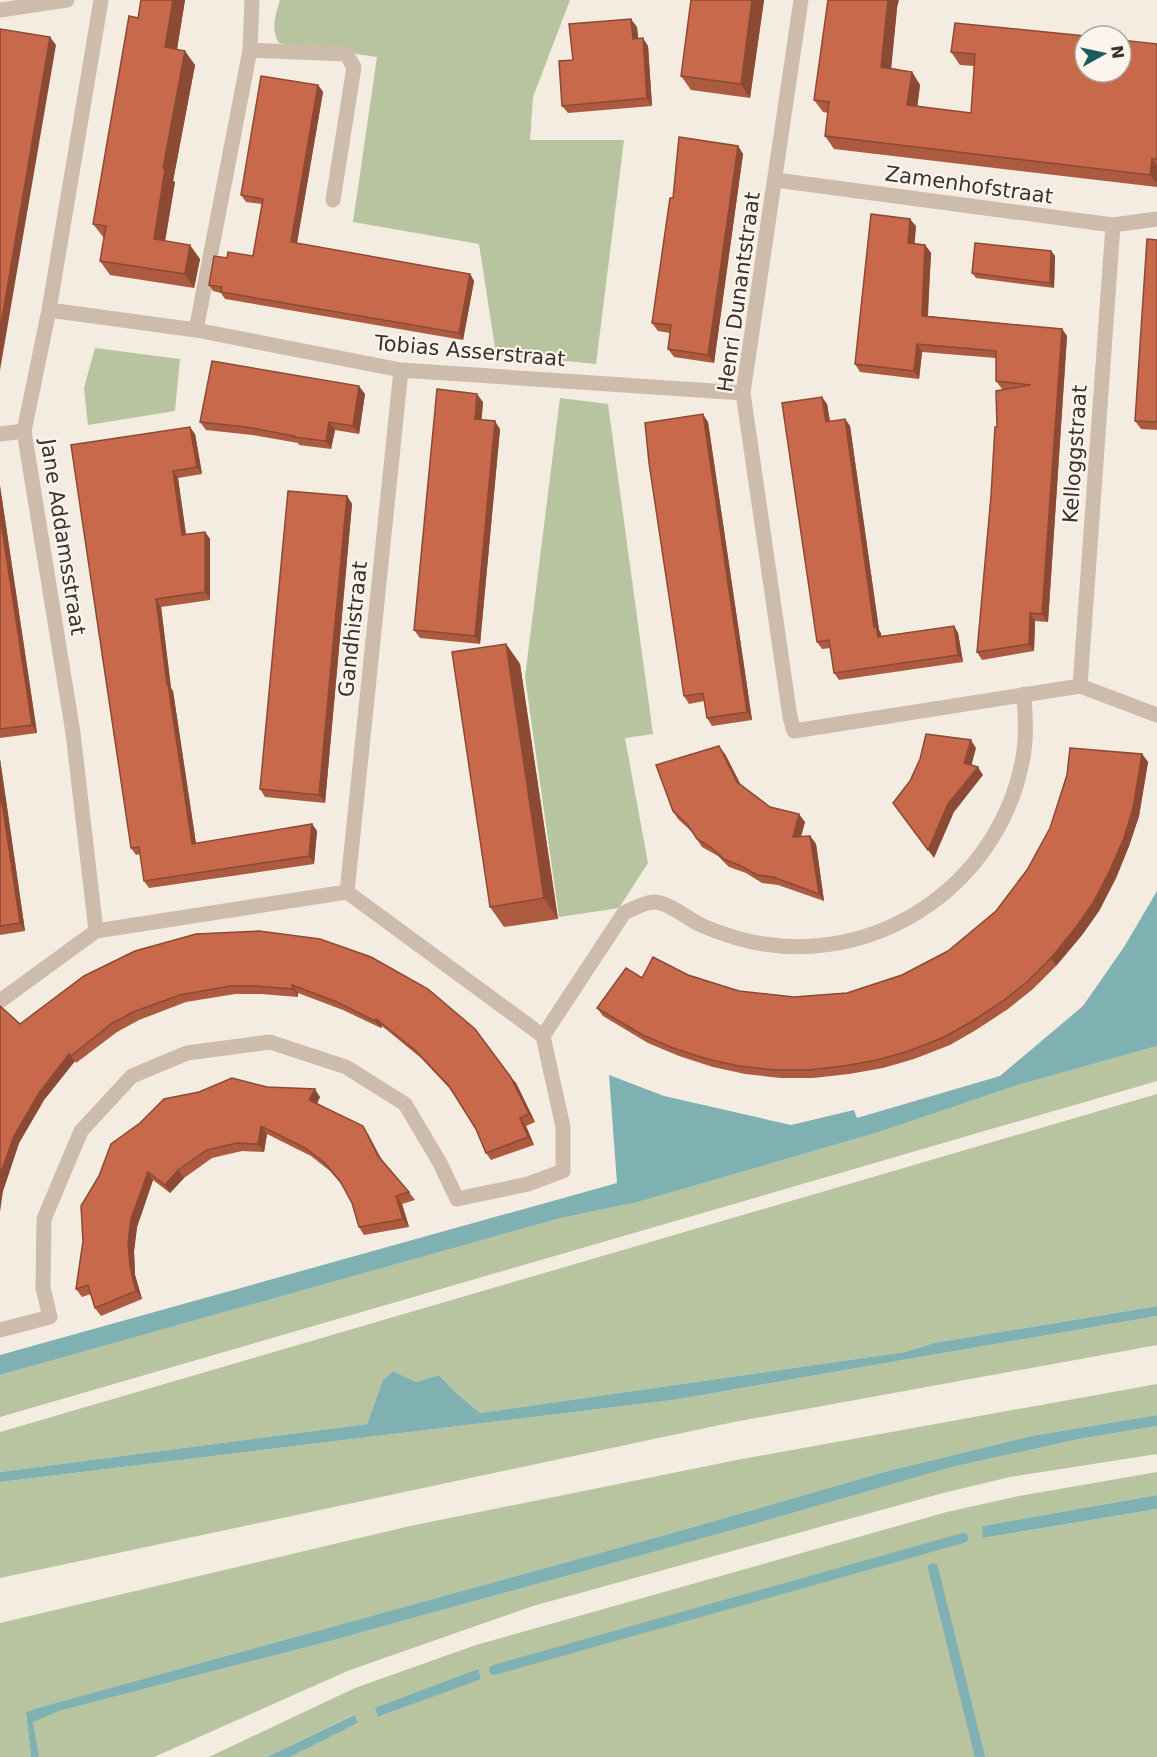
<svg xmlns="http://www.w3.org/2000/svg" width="1157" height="1757" font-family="'DejaVu Sans',sans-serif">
<rect width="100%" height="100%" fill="#f4ebe1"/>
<path fill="#b8c4a0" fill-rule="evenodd" d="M280 0H570L533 97 530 140H624L596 364 496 354 479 244 353 222 377 57 279 43C270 29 276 14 280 0Z
M95 348 180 359 175 411 88 425 84 388Z
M560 398 608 404 653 734 625 738 648 863 619 908 559 917 525 677Z
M1157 1046V1081L0 1417V1375L561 1218 638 1202 879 1132 1018 1085Z
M1157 1094V1306L934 1343 905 1352 480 1413 455 1392 439 1375 416 1382 393 1371 383 1380 367 1424 0 1472V1432Z
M1157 1316V1345L734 1422 0 1578V1482L673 1400Z
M1157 1384V1415L1031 1436 884 1472 683 1530 37 1708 26 1712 31 1757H0V1623L410 1526 742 1459Z
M1157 1426V1454L1010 1477 943 1493 533 1606 350 1670 154 1757H39L37 1752 33 1721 59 1711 330 1641 758 1523 952 1467 1079 1439Z
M1157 1472V1495L982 1526 984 1538 1157 1509V1757H290L358 1723 353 1715 267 1757H209L355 1688 476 1645 947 1512 1019 1496ZM477 1669 481 1678 379 1717Z"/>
<path fill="#7fb0b2" d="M1157 891V1046L1018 1085 879 1132 638 1202 561 1218 0 1375V1355L617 1183 609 1075 664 1096 791 1125 854 1110 857 1118 1000 1076 1083 1006 1124 947Z
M1157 1306V1316L673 1400 0 1482V1472L367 1424 383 1380 393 1371 416 1382 439 1375 455 1392 480 1413 905 1352 934 1343Z
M1157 1415V1426L1079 1439 952 1467 758 1523 330 1641 59 1711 33 1722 39 1757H31L26 1712 37 1708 683 1530 884 1472 1031 1436Z
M1157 1495V1509L983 1538 982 1526Z
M478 1669 481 1679 378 1717 375 1708Z
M354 1715 358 1723 290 1757H267Z"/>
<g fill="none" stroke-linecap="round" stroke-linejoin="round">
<path stroke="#7fb0b2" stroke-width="10" d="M933 1568 980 1757
M494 1670 963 1538"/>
<path stroke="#cdbbac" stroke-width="15" d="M801 0 743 393 790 717 794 731 1080 686 1157 715
M0 10 67 0
M250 50 346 54 354 67 333 200
M776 180 1113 225 1157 219
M49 310 196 330 401 370 743 393
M196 330 250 50 252 0
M0 434 24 431
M1080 686 1113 225
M347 892 401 370
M96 931 347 892 543 1036
M0 1001 96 931 73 733 24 431 49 310 101 0
M543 1036 624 913C633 909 644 902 654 902 671 903 687 919 703 926 722 934 743 941 764 944 886 963 1002 878 1023 757 1027 736 1025 715 1024 694
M0 1330 50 1317 43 1288 44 1219 81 1131 132 1076 187 1053 270 1042 346 1067 405 1104 440 1163 457 1199 528 1184 563 1171V1127L543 1036"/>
</g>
<path fill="#ac5a40" d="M141 0H185L177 49 195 65 173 181 175 182 165 241 200 259 194 288 110 275 100 261 104 238 93 224 138 18Z
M691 0H764L750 98 691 90 681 76Z
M897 8 891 68 912 72 920 85 917 107 971 113 974 66 960 65 951 52 1157 44V187L834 149 825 136 828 113 823 112 814 100Z
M637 27 638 39 648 46 652 106 568 113 562 106 573 60Z
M318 85 323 92 297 243 470 274 474 281 463 340 225 299 221 293 213 291 209 285 227 258 253 256 262 204 246 202 241 195Z
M738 146 743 154 714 363 674 357 668 349 670 333 658 331 652 323 673 198Z
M916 226 914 244 925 245 931 253 928 316 1062 329 1067 336 1048 622 1035 621 1034 651 982 660 977 652 997 427 1007 389H1002L996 381V358L922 352 919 379 860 372 855 364Z
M1157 240V430L1141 429 1135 421Z
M1051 251 1055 256 1054 288 976 278 972 273Z
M365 394 359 434 335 430 331 449 299 445 298 443 252 435 206 430 200 422Z
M483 402 481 419 500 429 480 644 420 638 414 630Z
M827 404 830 421 845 419 850 426 879 630 881 636 954 626 958 633 963 662 839 680 834 673 830 648 822 649 817 642Z
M708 422 752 720 712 726 707 718 704 701 689 704 684 696Z
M195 434 202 474 178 478 186 534 205 532 210 539V600L161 607 171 688 173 691 196 843 312 824 317 831 314 864 149 888 144 881 140 854 136 855 131 848 71 445Z
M0 486 37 733 0 738Z
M347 496 352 504 325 803 265 797 260 789Z
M506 644 520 664 558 919 504 927 490 907Z
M725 754 740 784 770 807 805 822 801 837 810 836 816 844 824 901 778 885 762 883 746 873 729 867 718 856 702 847 692 832 678 819 673 811Z
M1142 754 1148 762 1139 816 1129 846 1116 878 1099 911 1082 935 1056 966 1033 989 1008 1009 976 1030 950 1045 914 1059 883 1068 849 1074 813 1078H781L745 1074 713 1067 679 1056 648 1043 603 1016 597 1008 642 978 688 975 739 991 794 997 847 993 902 975 948 951 996 911Z
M0 759 25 931 0 935Z
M196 934 516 1083 535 1122 526 1126 534 1145 491 1160 486 1153 476 1129 453 1092 421 1058 382 1026 381 1028 343 1010 298 993V997L261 994H235L186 1002 139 1020 117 1032 76 1063 75 1061 44 1100 19 1143 3 1191 20 1024Z
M267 1087 320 1097 317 1103 368 1134 382 1160 409 1192 415 1200 402 1204 409 1227 364 1235 359 1227 352 1203 342 1185 330 1171 311 1156 267 1134 264 1152 242 1151 212 1158 184 1178 170 1193 153 1180 137 1227 134 1251 135 1275 142 1299 101 1316 95 1308 91 1294 82 1297 76 1289 83 1241 81 1206Z"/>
<path fill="#8c4a34" d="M173 0H185L175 61 165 47Z
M752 0H764L750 98 741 84Z
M888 0H899L897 8 890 80 881 67Z
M631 19 637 27 639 47 633 39Z
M50 37 56 45 0 370V330Z
M643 38 648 46 652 106 647 98Z
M185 51 195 65 173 181 175 182 163 253 154 239 163 168Z
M912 72 920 85 916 118 907 105Z
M318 85 323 92 296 248 291 242Z
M738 146 743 154 714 363 708 355Z
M1152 159 1157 165V184L1150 175Z
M910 219 916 226 914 251 908 243Z
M190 245 200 259 194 288 185 274Z
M925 245 931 253 927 324 922 316Z
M1051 251 1055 256 1054 288 1050 283Z
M470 274 474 281 463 340 459 333Z
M1062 329 1067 336 1048 622 1042 614Z
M917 344 922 352 919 379 914 371Z
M359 386 365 394 359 434 353 426Z
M477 394 483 402 481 427 475 419Z
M822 397 827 404 831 429 826 422Z
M703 414 708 422 752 720 747 712Z
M845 419 850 426 879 630 881 633 882 644 878 637 874 627Z
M495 421 500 429 480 644 475 636Z
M329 422 335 430 331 449 326 441Z
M190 427 195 434 202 474 197 467Z
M173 471 178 478 187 542 182 535Z
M0 486 37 733 32 725 0 515Z
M347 496 352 504 325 803 319 795Z
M205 532 210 539V600L205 592Z
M156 599 161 607 171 688 173 691 197 851 192 844 167 684Z
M1030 613 1035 621 1034 651 1029 644Z
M954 626 958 633 963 662 958 655Z
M506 644 520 664 558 919 544 898Z
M971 740 976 748 970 771 964 763Z
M719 746 725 754 743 789 737 782Z
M1142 754 1148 762 1139 816 1129 846 1116 878 1099 911 1082 935 1056 966 1051 958Z
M0 759 25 931 20 923 0 789Z
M978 767 983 775 954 812 934 858 928 850 948 804Z
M799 814 805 822 798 845 793 837Z
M312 824 317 831 314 864 309 856Z
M810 836 816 844 824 901 819 894Z
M292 985 298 993V997L293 989Z
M376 1019 382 1026 381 1028 375 1021Z
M69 1054 75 1061 44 1100 19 1143 3 1191 0 1212V1175L14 1136 39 1093Z
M510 1076 516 1083 535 1122 529 1114Z
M315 1089 320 1097 315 1108 309 1100Z
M520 1118 526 1126 534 1145 528 1137Z
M261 1126 267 1134 264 1152 258 1144Z
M363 1126 368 1134 383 1164 378 1156Z
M178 1170 184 1178 170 1193 165 1185Z
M148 1172 153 1180 137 1227 134 1251 135 1275 142 1299 136 1291 130 1267 128 1243 131 1219Z
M396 1196 402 1204 409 1227 403 1219Z"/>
<path fill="#c8694b" stroke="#8c4a34" stroke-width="1.5" d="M141 0H173L165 47 185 51 163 168 165 169 154 239 190 245 185 274 100 261 106 226 93 224 129 16 138 18Z
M691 0H752L741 84 681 76Z
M828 0H888L881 67 912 72 907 105 971 113 975 54 951 52 955 23 1085 36V72H1121V40L1157 44V159H1152L1150 175 825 136 829 102 814 100Z
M631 19 633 39 643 38 647 98 562 106 559 61 573 60 569 24Z
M0 29 50 37 0 330Z
M261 76 318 85 291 242 470 274 459 333 221 292 222 287 209 285 214 256 227 258 228 252 253 256 263 199 241 195Z
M679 137 738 146 708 355 668 349 671 325 652 323 670 198H673Z
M871 214 910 219 908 243 925 245 922 316 1062 329 1042 614 1030 613 1029 644 977 652 991 496 995 427H997L996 391 1031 385 996 381V351L917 344 914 371 855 364Z
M1147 239 1157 240V422L1135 421Z
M975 243 1051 251 1050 283 972 273Z
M212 361 359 386 353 426 329 422 326 441 293 437 294 436 246 427 200 422Z
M437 389 477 394 475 419 495 421 475 636 414 630Z
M822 397 826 422 845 419 874 627 876 626 878 637 954 626 958 655 834 673 829 640 817 642 782 403Z
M703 414 747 712 707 718 703 693 684 696 649 463 645 423Z
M190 427 197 467 173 471 182 535 205 532V592L156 599 167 684H168L192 844 312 824 309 856 144 881 139 847 131 848 71 445Z
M288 491 347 496 319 795 260 789Z
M0 515 32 725 0 729Z
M506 644 544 898 490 907 452 652Z
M926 734 971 740 964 763 978 767 948 804 928 850 893 803 910 781 920 759Z
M719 746 737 782 770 807 799 814 793 837 810 836 819 894 773 877 757 875 741 866 724 859 712 848 697 839 688 825 673 811 656 765Z
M1070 748 1142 754 1133 808 1124 838 1110 870 1093 903 1076 927 1051 958 1028 981 1003 1001 971 1022 944 1037 909 1051 877 1060 844 1066 808 1070H775L739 1066 707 1059 673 1048 643 1035 597 1008 626 968 642 978 653 957 688 975 739 991 794 997 847 993 902 975 948 951 996 911 1027 870 1050 828 1067 775Z
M0 789 20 923 0 926Z
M259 931 320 939 371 957 428 989 475 1029 510 1076 529 1114 520 1118 528 1137 486 1153 476 1129 449 1086 415 1050 376 1019 375 1021 337 1002 292 985 293 989 255 986H230L180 995 133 1012 111 1024 71 1056 69 1054 39 1093 14 1136 0 1175V1006L20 1024 84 976 135 951 196 934Z
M232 1078 267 1087 315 1089 309 1100 363 1126 378 1156 409 1192 396 1196 403 1219 359 1227 352 1203 340 1181 325 1163 305 1148 261 1126 258 1144 237 1143 207 1150 178 1170 165 1185 148 1172 131 1219 128 1243 130 1267 136 1291 95 1308 88 1285 76 1289 83 1241 81 1206 99 1176 111 1144 140 1123 164 1099 199 1092Z"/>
<g text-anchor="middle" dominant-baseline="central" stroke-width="4.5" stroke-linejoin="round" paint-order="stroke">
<g font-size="21" fill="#3b302b" stroke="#fbf5ee">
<text transform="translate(969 185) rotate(8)">Zamenhofstraat</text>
<text transform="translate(739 292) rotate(-82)">Henri Dunantstraat</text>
<text transform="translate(470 351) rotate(5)">Tobias Asserstraat</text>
<text transform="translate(1075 454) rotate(-86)">Kelloggstraat</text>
<text transform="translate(63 537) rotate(81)">Jane Addamsstraat</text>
<text transform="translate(353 629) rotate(-84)">Gandhistraat</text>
</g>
</g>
<g transform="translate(1103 54) rotate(82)"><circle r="28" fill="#fbf5ee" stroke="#aea6a0" stroke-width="1.5"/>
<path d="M0-4.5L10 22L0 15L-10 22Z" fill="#1f5a5e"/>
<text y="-9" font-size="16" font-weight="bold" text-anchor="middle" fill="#3b302b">N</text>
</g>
</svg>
